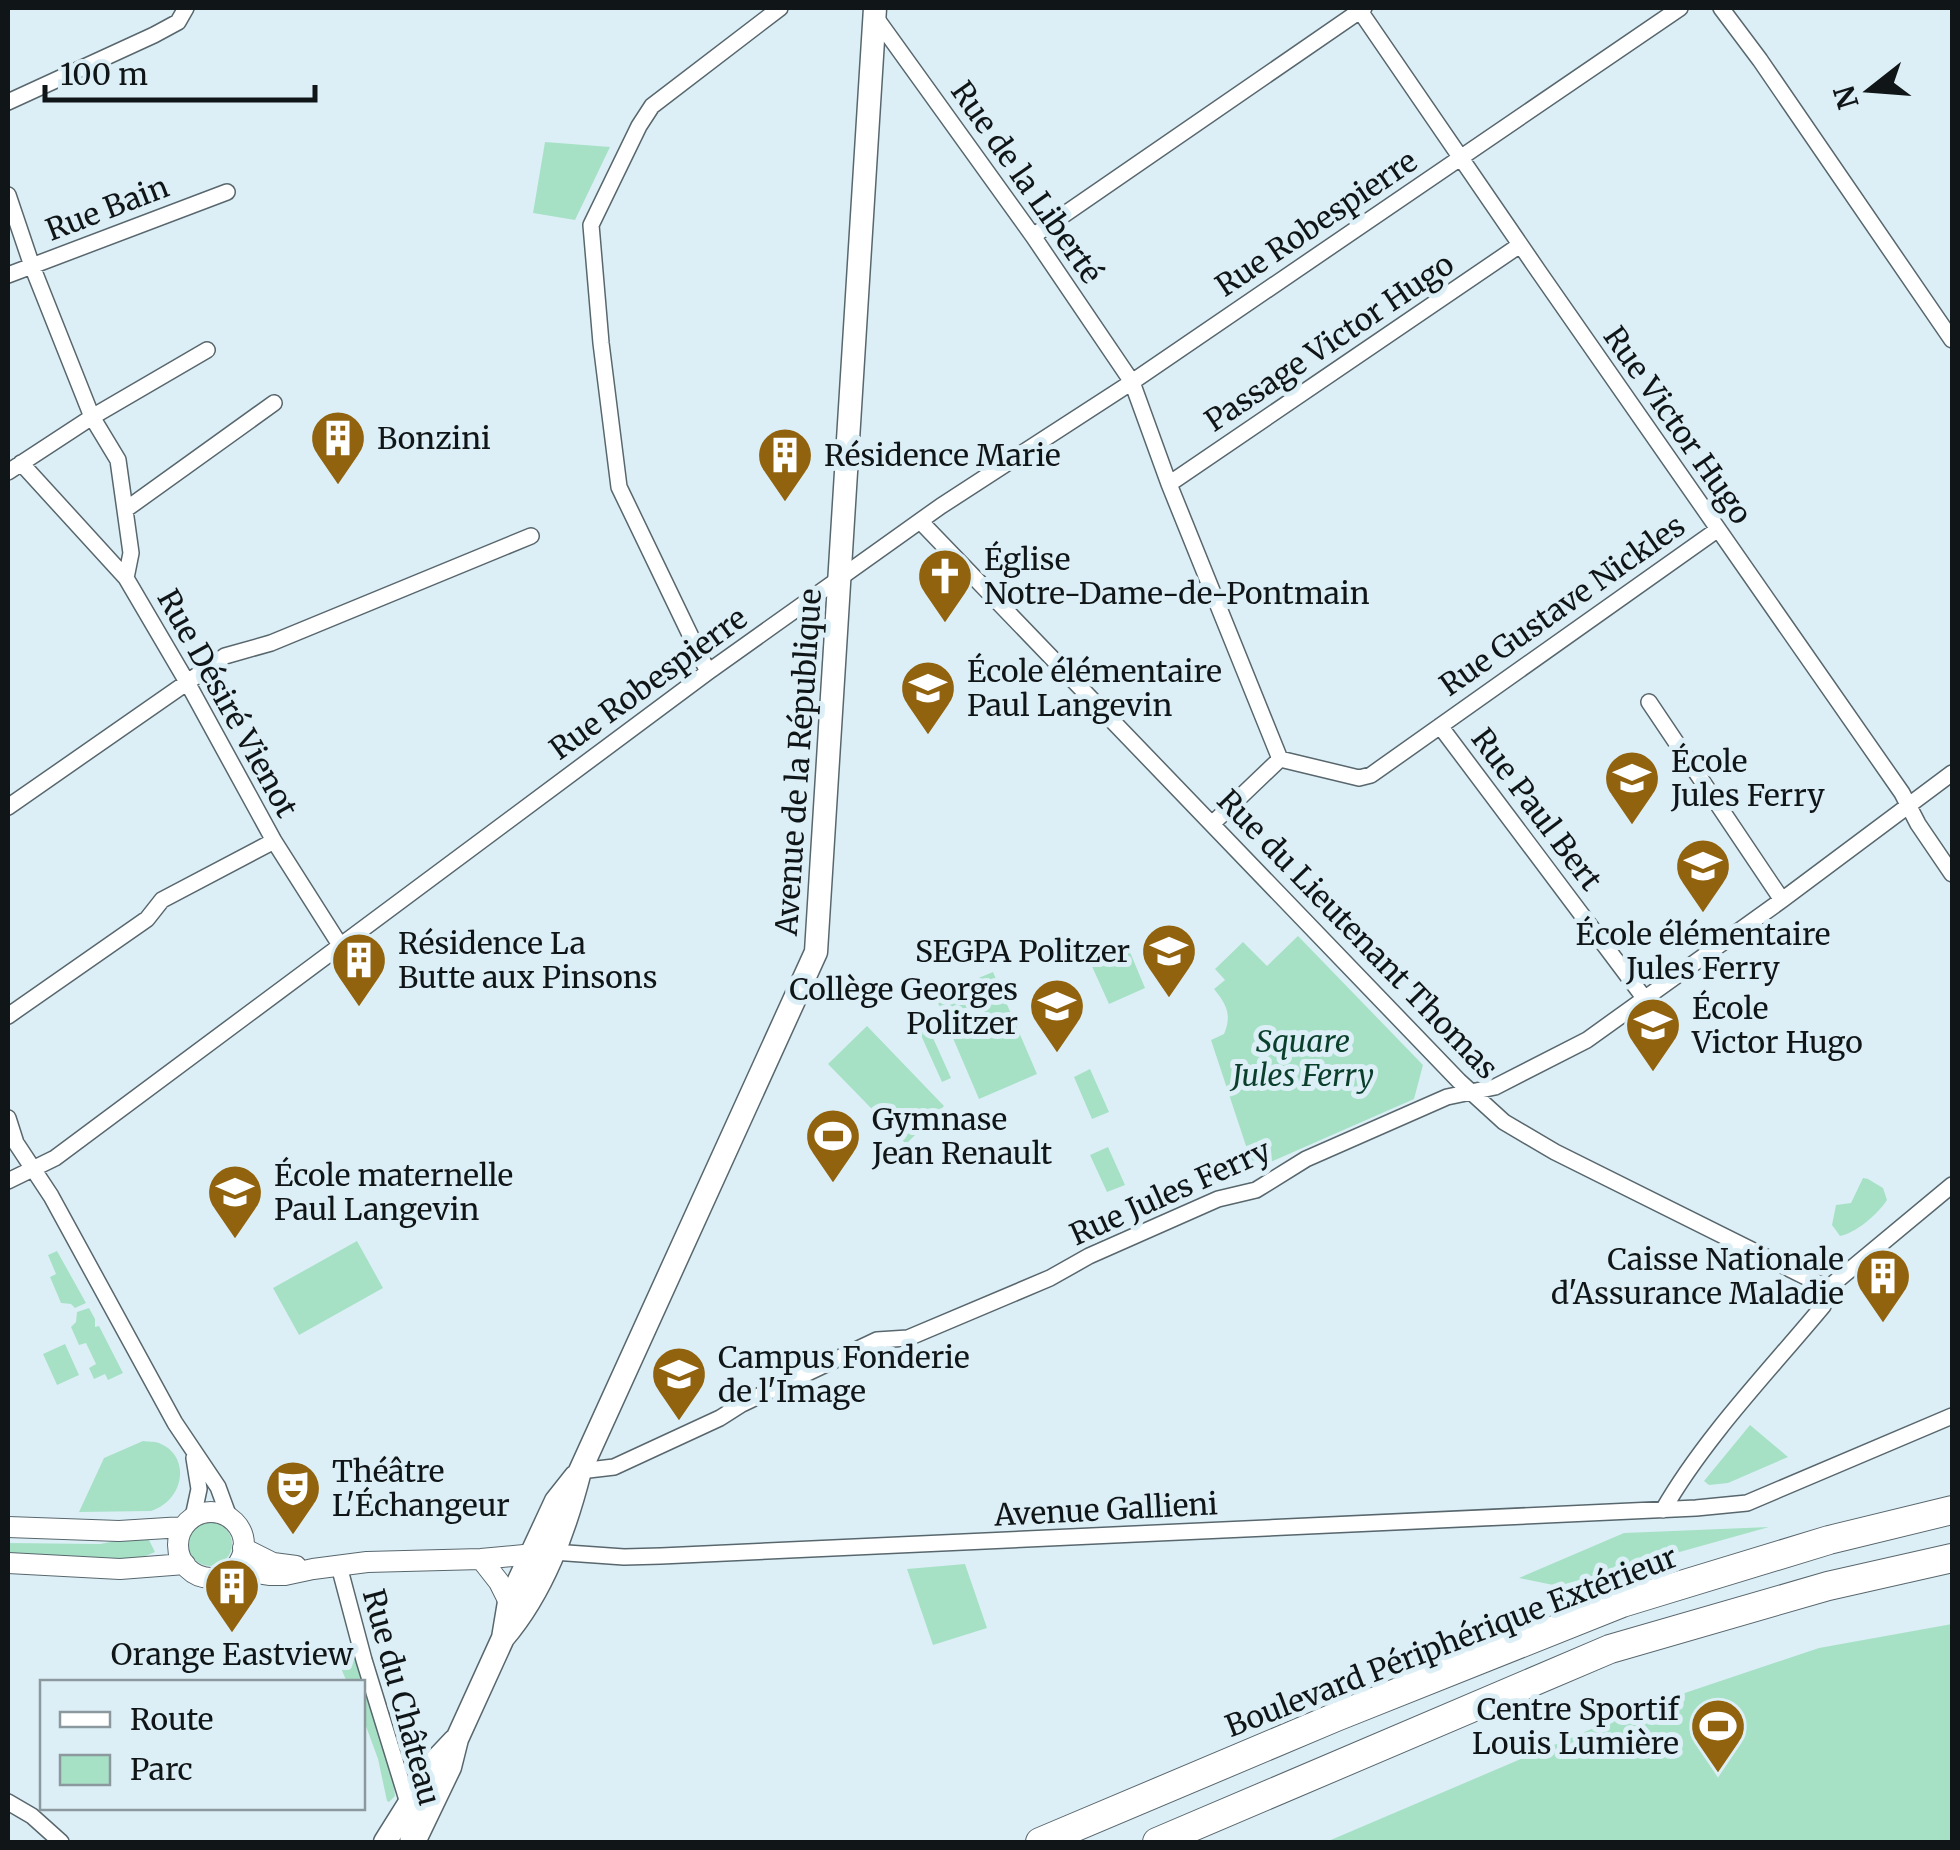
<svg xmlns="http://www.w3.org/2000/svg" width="1960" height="1850" font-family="Merriweather,serif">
<rect width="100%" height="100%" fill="#ddeff6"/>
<path fill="#a6e1c6" d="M545 142 610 147 575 220 533 213Z
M1298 936 1423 1065 1414 1099 1239 1176 1247 1167 1249 1155 1211 1040 1224 1034C1232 1015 1227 1005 1214 989L1225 980 1215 969 1243 942 1267 966Z
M1127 945 1145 988 1109 1004 1090 962Z
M993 972 1037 1074 979 1099 935 996Z
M867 1026 944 1106 906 1144 828 1064Z
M929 1029 951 1078 942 1082 920 1033Z
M1090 1069 1109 1112 1092 1119 1074 1077Z
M1108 1147 1125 1185 1107 1192 1090 1155Z
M1863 1178 1868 1179 1883 1188 1887 1200C1878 1214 1856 1233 1840 1236L1832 1225 1836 1205 1851 1203Z
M357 1241 383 1288 299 1335 273 1288Z
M57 1251 86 1303 75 1308 71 1304 61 1303 50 1277 56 1274 48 1255Z
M89 1308 95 1319V1327L99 1326 123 1373 108 1380 105 1374 94 1379 89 1368 96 1364 86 1343 79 1345 71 1327 76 1322 77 1312Z
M65 1344 79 1375 57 1385 43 1354Z
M1750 1425 1788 1457 1728 1483 1709 1485 1704 1481Z
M143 1441C148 1442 154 1441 159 1443 192 1456 184 1501 151 1511L79 1512 104 1458Z
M188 1544a22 22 0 1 1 44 0a22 22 0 1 1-44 0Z
M1769 1527 1558 1586 1519 1578 1624 1533Z
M131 1538H148L155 1552 138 1559 8 1553V1543L100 1544Z
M965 1564 987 1628 933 1645 907 1569Z
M1952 1624V1842H1326L1643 1707 1819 1648Z
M345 1652 355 1654 393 1778 395 1796 389 1802 387 1801 378 1759 363 1718 362 1682H347C343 1672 336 1662 345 1652Z"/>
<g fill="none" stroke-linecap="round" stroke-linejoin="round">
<g stroke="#58676d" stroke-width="18">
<path id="minor" d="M1358 8 1539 272 1902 793 1918 824 1952 874
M1721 8 1760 60 1952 340
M874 15 1033 236 1132 382 1169 484 1280 759
M8 102 154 35 178 22 186 8
M8 195 32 266 92 417 118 460 131 553 126 578
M1033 236 1364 8
M8 275 227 192
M21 463 126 578 187 682 274 841 340 945
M8 472 92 417 207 350
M1169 484 1520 245
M125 510 274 403
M920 521 1459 1081 1504 1122 1555 1152 1828 1288
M708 672 619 487 601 343 591 225 639 126 652 106 780 8
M1649 702 1782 900
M1440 726 1645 999
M8 807 225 656 271 643 531 536
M1212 824 1280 759 1359 778 1371 775 1717 530
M8 1016 147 919 162 900 274 841
M8 1118 16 1143 51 1196 175 1423 218 1487 229 1517
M8 1181 55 1158 708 672 840 578 941 506 1132 382 1680 8
M580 1471 614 1467 720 1418 742 1404 877 1340 908 1338 1050 1278 1089 1256 1218 1199 1256 1190 1306 1159 1447 1097 1495 1087 1587 1040 1782 900 1952 773
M1663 1510C1705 1437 1769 1371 1823 1306L1828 1288 1952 1185
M193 1517 199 1489 194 1458
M553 1552 624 1557 661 1556 1696 1508 1747 1503 1952 1416
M339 1566 364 1660 408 1803V1842
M8 1802 32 1816 61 1842"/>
</g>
<g stroke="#58676d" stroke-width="22">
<path id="tertiary" d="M178 1545a33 33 0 1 1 66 0a33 33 0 1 1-66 0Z
M8 1527 119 1531 183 1527
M243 1548 273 1563 296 1566
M481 1559 499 1582 509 1602
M8 1563 120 1569 185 1564
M233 1569 269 1575H285L313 1569 367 1562 481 1559 544 1553"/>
</g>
<g stroke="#58676d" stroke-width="25">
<path id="secondary" d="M503 1638C543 1591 565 1530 580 1471L816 952 875 8
M385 1842 437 1759 454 1741
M414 1842 450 1767 457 1739 503 1638 509 1602 556 1501 575 1477"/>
</g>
<g stroke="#58676d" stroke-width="30">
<path id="trunk" d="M1040 1842 1336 1717 1622 1603 1829 1540 1952 1510
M1157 1842 1610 1649 1828 1586 1952 1558"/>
</g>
<use href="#minor" stroke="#fff" stroke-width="15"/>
<use href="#tertiary" stroke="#fff" stroke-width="20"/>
<use href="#secondary" stroke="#fff" stroke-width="22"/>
<use href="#trunk" stroke="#fff" stroke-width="28"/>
</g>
<defs>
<g id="building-pin" transform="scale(2.875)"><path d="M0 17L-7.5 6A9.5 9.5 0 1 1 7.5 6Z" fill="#91630e" stroke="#ddeff6"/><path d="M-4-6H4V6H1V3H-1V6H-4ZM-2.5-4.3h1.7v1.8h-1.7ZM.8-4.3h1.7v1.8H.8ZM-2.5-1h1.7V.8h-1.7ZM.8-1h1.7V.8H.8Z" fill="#fff"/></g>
<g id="church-pin" transform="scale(2.875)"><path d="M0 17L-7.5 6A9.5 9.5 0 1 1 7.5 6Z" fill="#91630e" stroke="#ddeff6"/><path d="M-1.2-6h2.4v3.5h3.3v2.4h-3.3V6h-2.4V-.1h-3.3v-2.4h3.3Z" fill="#fff"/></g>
<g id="school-pin" transform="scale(2.875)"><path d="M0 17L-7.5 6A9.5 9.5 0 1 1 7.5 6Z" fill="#91630e" stroke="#ddeff6"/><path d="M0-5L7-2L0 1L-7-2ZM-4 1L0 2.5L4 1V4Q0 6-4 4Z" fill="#fff"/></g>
<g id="stadium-pin" transform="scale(2.875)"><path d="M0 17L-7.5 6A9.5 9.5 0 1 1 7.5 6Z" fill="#91630e" stroke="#ddeff6"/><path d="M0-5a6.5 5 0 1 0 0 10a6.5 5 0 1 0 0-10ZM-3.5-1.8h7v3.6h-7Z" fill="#fff"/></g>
<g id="university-pin" transform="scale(2.875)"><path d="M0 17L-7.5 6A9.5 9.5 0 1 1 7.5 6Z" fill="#91630e" stroke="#ddeff6"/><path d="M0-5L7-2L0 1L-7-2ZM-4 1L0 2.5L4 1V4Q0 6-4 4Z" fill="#fff"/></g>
<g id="theatre-pin" transform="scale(2.875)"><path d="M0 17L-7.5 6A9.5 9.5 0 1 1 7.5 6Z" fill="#91630e" stroke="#ddeff6"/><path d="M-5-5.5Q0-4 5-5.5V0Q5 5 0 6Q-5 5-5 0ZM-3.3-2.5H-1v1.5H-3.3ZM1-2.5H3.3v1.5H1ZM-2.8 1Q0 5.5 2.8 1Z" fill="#fff"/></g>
</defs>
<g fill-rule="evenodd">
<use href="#building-pin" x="338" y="438"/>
<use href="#building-pin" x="785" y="455"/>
<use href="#church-pin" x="945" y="576"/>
<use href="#school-pin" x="928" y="688"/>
<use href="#school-pin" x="1632" y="778"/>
<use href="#school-pin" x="1703" y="866"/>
<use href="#school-pin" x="1169" y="951"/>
<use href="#building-pin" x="359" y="960"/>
<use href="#school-pin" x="1057" y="1006"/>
<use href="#school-pin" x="1653" y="1025"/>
<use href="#stadium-pin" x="833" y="1136"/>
<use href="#school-pin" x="235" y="1192"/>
<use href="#building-pin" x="1883" y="1276"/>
<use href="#university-pin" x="679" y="1374"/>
<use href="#theatre-pin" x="293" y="1488"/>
<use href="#building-pin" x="232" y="1586"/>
<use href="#stadium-pin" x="1718" y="1726"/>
</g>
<g text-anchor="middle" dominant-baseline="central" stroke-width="10" stroke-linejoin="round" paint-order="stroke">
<g font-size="30" fill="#101618" stroke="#ddeff6">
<text transform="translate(1027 182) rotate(55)">Rue de la Liberté</text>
<text transform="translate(107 208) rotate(-21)">Rue Bain</text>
<text transform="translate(1316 223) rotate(-34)">Rue Robespierre</text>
<text transform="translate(1329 342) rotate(-34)">Passage Victor Hugo</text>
<text transform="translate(1678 425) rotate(55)">Rue Victor Hugo</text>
<text transform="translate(1562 605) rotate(-35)">Rue Gustave Nickles</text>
<text transform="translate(648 683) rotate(-36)">Rue Robespierre</text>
<text transform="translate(228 703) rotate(61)">Rue Désiré Vienot</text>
<text transform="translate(798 762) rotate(-86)">Avenue de la République</text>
<text transform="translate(1537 809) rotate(53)">Rue Paul Bert</text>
<text transform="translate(1358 934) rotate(46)">Rue du Lieutenant Thomas</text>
<text transform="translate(1170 1192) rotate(-24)">Rue Jules Ferry</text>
<text transform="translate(1106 1509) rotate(-3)">Avenue Gallieni</text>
<text transform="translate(1451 1641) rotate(-21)">Boulevard Périphérique Extérieur</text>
<text transform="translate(402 1697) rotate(75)">Rue du Château</text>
</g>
<g font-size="30" fill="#101618" stroke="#ddeff6" text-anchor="start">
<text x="377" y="438">Bonzini</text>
<text x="824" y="455">Résidence Marie</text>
<text x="984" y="559">Église<tspan x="984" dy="34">Notre-Dame-de-Pontmain</tspan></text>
<text x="967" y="671">École élémentaire<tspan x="967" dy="34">Paul Langevin</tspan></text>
<text x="1671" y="761">École<tspan x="1671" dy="34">Jules Ferry</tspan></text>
<text x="1703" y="934" text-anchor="middle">École élémentaire<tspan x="1703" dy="34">Jules Ferry</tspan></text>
<text x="398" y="943">Résidence La<tspan x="398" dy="34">Butte aux Pinsons</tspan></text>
<text x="1130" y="951" text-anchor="end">SEGPA Politzer</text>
<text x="1018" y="989" text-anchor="end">Collège Georges<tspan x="1018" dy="34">Politzer</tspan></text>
<text x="1692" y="1008">École<tspan x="1692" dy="34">Victor Hugo</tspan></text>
<text x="872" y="1119">Gymnase<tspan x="872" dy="34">Jean Renault</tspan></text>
<text x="274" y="1175">École maternelle<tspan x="274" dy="34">Paul Langevin</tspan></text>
<text x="1844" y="1259" text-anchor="end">Caisse Nationale<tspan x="1844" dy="34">d'Assurance Maladie</tspan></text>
<text x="718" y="1357">Campus Fonderie<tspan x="718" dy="34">de l'Image</tspan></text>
<text x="332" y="1471">Théâtre<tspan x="332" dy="34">L'Échangeur</tspan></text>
<text x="232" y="1654" text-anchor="middle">Orange Eastview</text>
<text x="1679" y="1709" text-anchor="end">Centre Sportif<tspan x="1679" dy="34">Louis Lumière</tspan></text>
</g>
<g font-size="30" font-style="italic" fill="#0a3f2c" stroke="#ddeff6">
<text x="1303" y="1041">Square<tspan x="1303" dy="34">Jules Ferry</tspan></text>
</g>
</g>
<rect width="1960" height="1850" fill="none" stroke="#101618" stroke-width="20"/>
<rect x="40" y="1680" width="325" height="130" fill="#ddeff6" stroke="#8b989d" stroke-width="2.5"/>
<rect x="60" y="1712" width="50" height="15" fill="#ffffff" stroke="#8b989d" stroke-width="2.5"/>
<text x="130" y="1730" font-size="30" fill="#101618">Route</text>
<rect x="60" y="1755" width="50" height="30" fill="#a6e1c6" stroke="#8b989d" stroke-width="2.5"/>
<text x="130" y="1780" font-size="30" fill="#101618">Parc</text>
<g transform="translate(1870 90) rotate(253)" stroke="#ddeff6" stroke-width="8" paint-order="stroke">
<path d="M0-8L18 38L0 25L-18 38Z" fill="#101618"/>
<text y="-15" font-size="28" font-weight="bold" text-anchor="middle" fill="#101618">N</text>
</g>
<path d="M45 85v15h270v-15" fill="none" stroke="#101618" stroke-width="5"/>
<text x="60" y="85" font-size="30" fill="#101618" stroke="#ddeff6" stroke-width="8" paint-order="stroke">100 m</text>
</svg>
